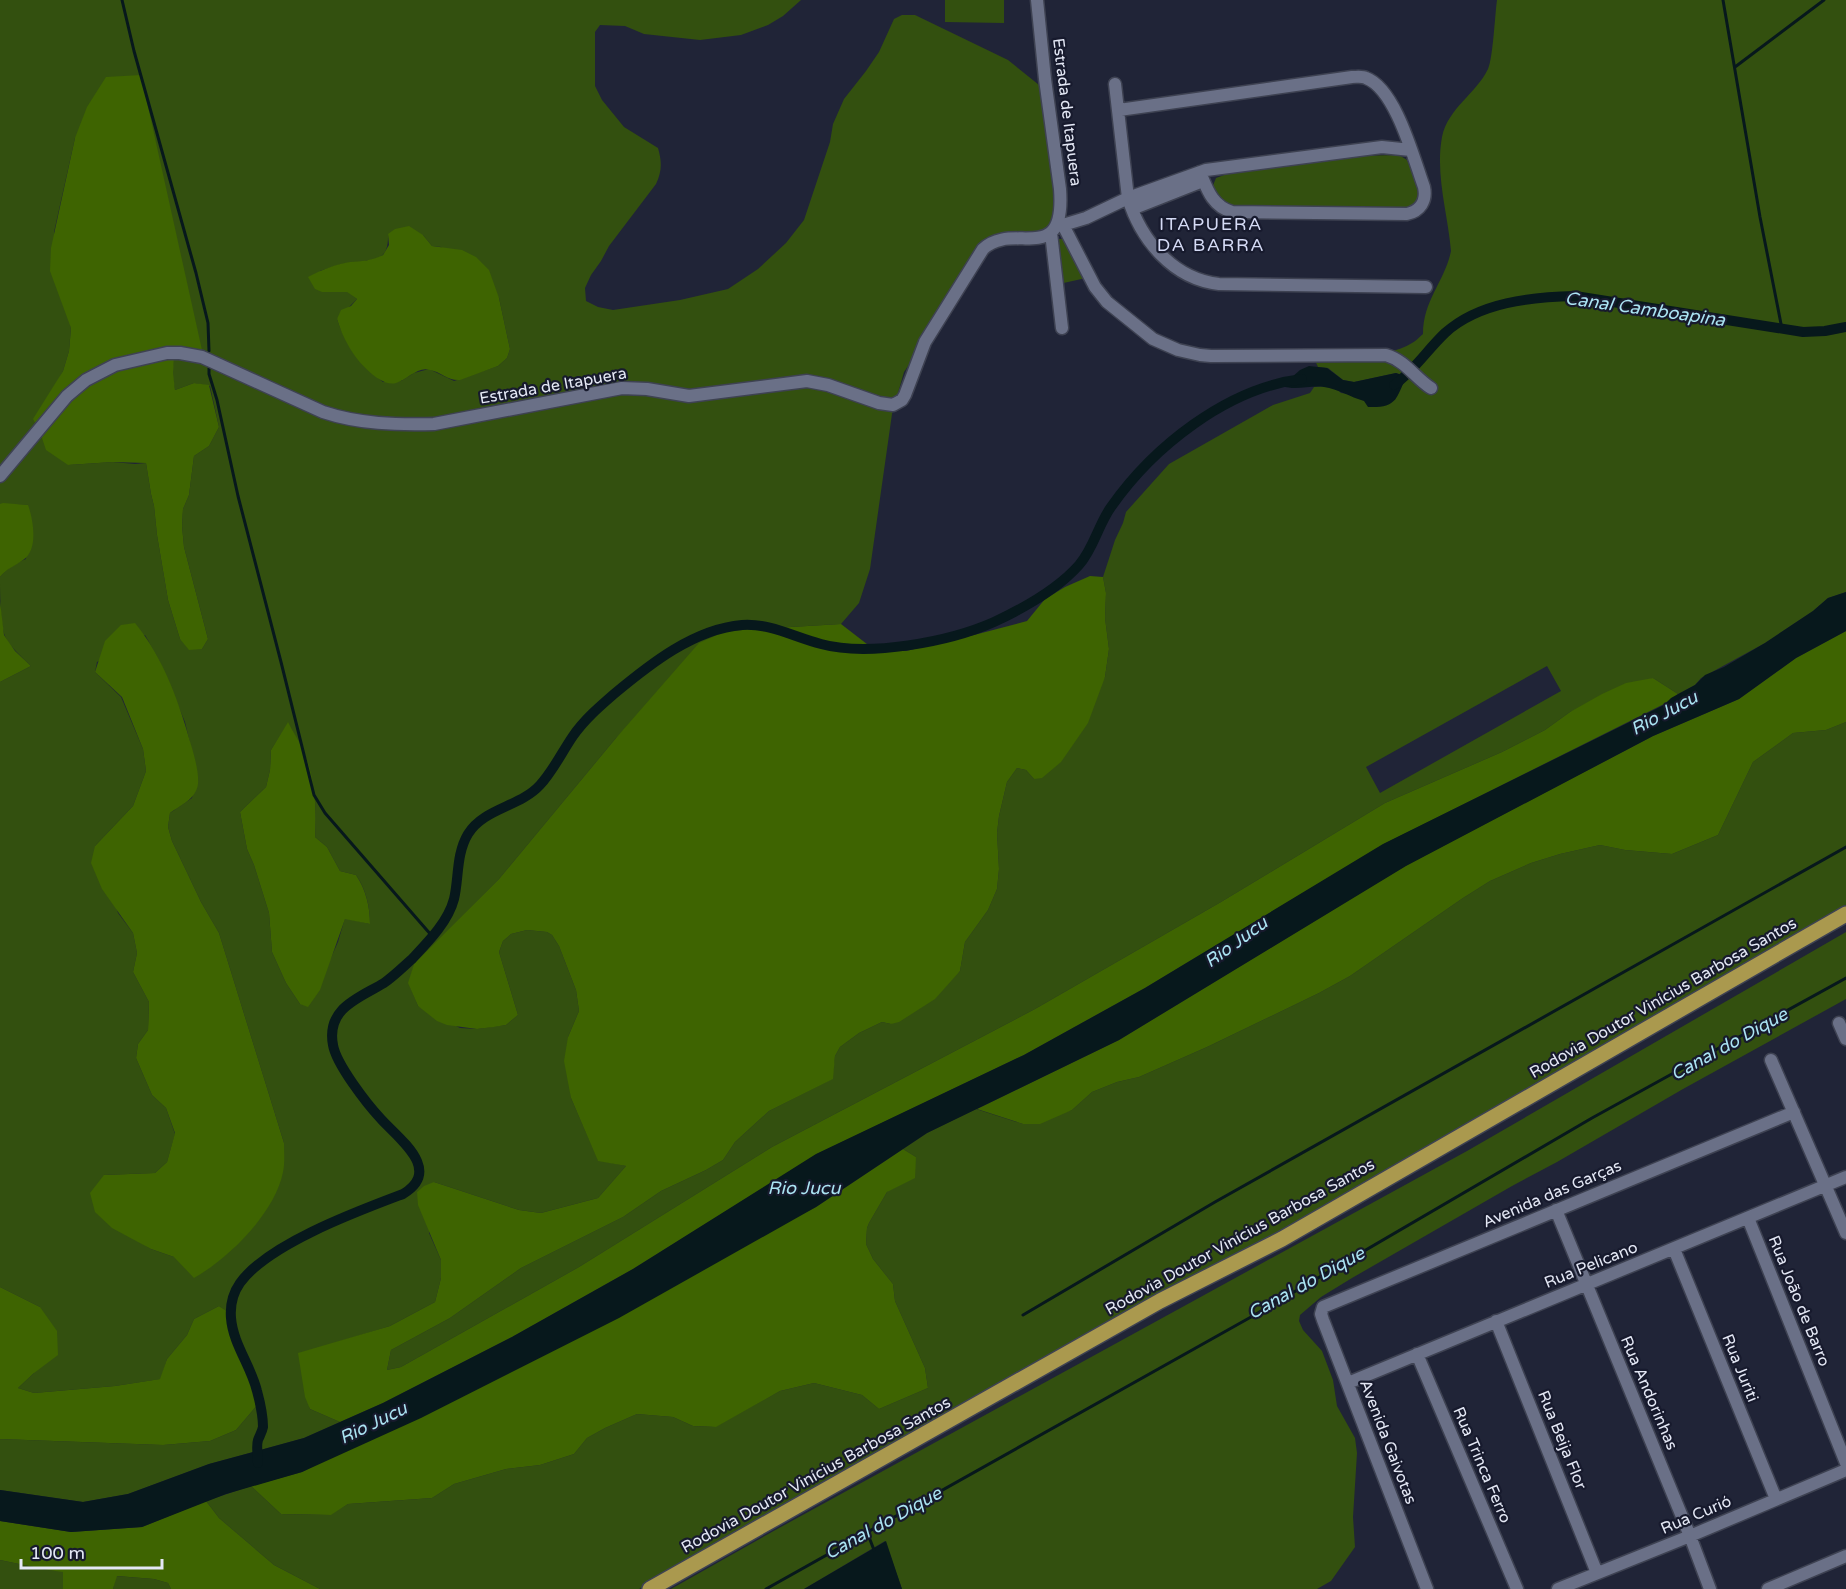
<svg xmlns="http://www.w3.org/2000/svg" width="1846" height="1589" font-family="'Varela Round',sans-serif">
<rect width="100%" height="100%" fill="#202437"/>
<path fill="#33500f" fill-rule="evenodd" d="M0 0H801L783 16 768 25 741 35 700 40 644 34 625 26 600 25 595 32V86L602 100 624 127 658 148C662 162 662 171 656 184L609 246 601 261 591 275 585 288 586 301 598 307 613 310 680 300 728 289 758 269 786 243 804 220 830 142 833 124 844 99 866 71 879 52 894 19 902 15H915L1008 60 1044 89 1056 195 1055 215 1047 230 997 238 904 372 892 414 870 569 859 603 841 624 726 631 616 738 499 879 414 965 409 984 418 1006 460 1028 477 1029 506 1025 518 1015 499 952 503 941 511 934 527 930 547 932 552 935 559 946 576 990 579 1011 568 1037 571 1098 598 1160 626 1166 598 1198 541 1213 519 1210 434 1182 429 1233 441 1260V1278L435 1302 390 1326 299 1354 310 1409 340 1422 304 1438 209 1464 128 1494 83 1502 0 1490V1439L163 1445 210 1441 236 1430 259 1403 233 1336 230 1314 219 1306 194 1319 187 1335 167 1359 161 1379 115 1386 34 1393 18 1388 34 1373 40 1307 0 1287V682L31 666C22 657 12 649 6 638 0 628 0 589 0 577 7 568 16 563 26 559L28 505 0 504ZM75 138 182 353 174 359 172 373 175 390 194 383 210 386 219 427 209 446 194 456 189 495 183 509 182 526 184 547 208 639 202 649 180 639 168 600 157 535 154 506 151 494 146 463 135 464 113 462 68 465 51 393 63 371 69 351 71 328 54 232ZM388 234 423 235 432 246 441 247 499 298 510 349 507 358 498 366 454 381 429 369 414 373 401 381 383 382C360 363 347 349 337 319L357 299 320 271C329 268 339 264 348 263 372 259 389 264 388 234ZM145 635 159 660 185 722 197 773 192 798 170 813 168 827 172 841 201 902 219 933 284 1143 174 1257 151 1249 133 1238 104 1175 155 1173 167 1162 175 1134 166 1108 152 1095 136 1058 138 1044 148 1030 149 1002 133 972 137 953 133 933 118 913 95 846 133 806 146 771 143 749 121 697 95 672 97 662ZM288 723C311 763 318 790 315 837L327 847 340 871 356 875C366 889 370 907 370 924L345 918 338 942 326 969 300 1004 286 983 272 952 269 913 254 865 247 849 240 812 266 787 270 770 271 750Z
M945 0H1004V23L945 22Z
M1497 0H1846V592L1828 598 1813 611 1765 643 1701 678 1695 685 1678 694 1653 678 1570 712 1545 730 1502 752 1385 803 1221 902 1035 1009 772 1147 579 1267 401 1367 387 1370 391 1350 450 1318 521 1268 623 1217 661 1191 706 1170 723 1160 735 1142 769 1111 832 1079 835 1056 840 1047 859 1033 882 1022 891 1024 960 971 965 942 988 910 997 889 999 869 997 833 999 816 1007 782 1017 768 1026 770 1034 779 1105 677 1109 649 1105 618 1106 593 1103 577 1115 540 1123 523 1126 512 1169 464 1273 405 1310 393 1314 387C1322 386 1335 386 1341 393L1395 400 1406 376 1396 373 1354 382 1343 380 1328 368 1318 367 1311 352C1341 353 1386 360 1412 343 1416 341 1419 337 1423 334 1423 300 1445 281 1451 251 1448 214 1435 175 1442 137 1448 108 1476 94 1488 69 1493 58 1495 14 1497 0ZM1547 666 1561 691 1380 793 1366 767Z
M1399 155 1407 160 1421 190V194L1412 210 1227 207 1212 188 1216 178 1235 171 1353 156Z
M1058 239H1065L1086 278 1059 284Z
M1846 722V913L1459 1137 771 1514 639 1589H320L274 1565 219 1518 206 1501 251 1486 281 1514 330 1515 348 1504 432 1498 454 1484 506 1469 540 1465 574 1454 587 1438 605 1428 637 1414 673 1417 693 1426 715 1427 780 1391 814 1383 862 1395 879 1409 928 1388 925 1368 895 1301 893 1284 873 1259 866 1244 867 1228 869 1223 887 1192 916 1157 903 1149 927 1133 976 1109 1023 1124 1072 1110 1092 1092 1117 1082 1139 1077 1207 1047 1319 993 1350 976 1463 898 1490 881 1531 863 1560 854 1600 845 1625 850 1672 854 1718 835 1753 762 1793 733 1826 730Z
M1846 932V999L1683 1089 1557 1162 1512 1186 1352 1278 1321 1297 1300 1315 1299 1321 1303 1330 1322 1351 1333 1380 1337 1406 1355 1438 1357 1453 1353 1517 1355 1547 1331 1581 1317 1589H902L885 1541 804 1589H671L779 1528 1467 1151Z
M0 1560 48 1570 63 1571V1589H0Z
M116 1576 154 1579 168 1583 171 1589H113Z"/>
<path fill="#3e6401" d="M141 75 202 350C191 356 187 349 174 359L173 373 175 390 194 383 209 385 219 427 209 446 194 456 189 495 183 509 182 526 184 547 208 639 202 649 189 650 180 639 168 600 157 535 154 506 151 494 146 463 113 462 68 465 46 450 40 432 33 419 63 371 69 351 71 328 50 271 51 248 75 138 87 107 106 77Z
M409 226 423 235 432 246 462 250 476 257 489 270 499 298 510 349 507 358 498 366 460 380C448 381 441 372 430 370 418 366 407 380 396 383 380 388 355 359 348 345 343 337 340 328 337 319L341 310 351 306 357 299 347 292H322L315 289 308 277C321 270 336 264 350 262 362 261 371 261 383 255L389 245 388 234 395 229Z
M3 503 28 505C33 519 39 550 23 560 15 566 7 568 0 577V504Z
M1090 576 1103 577 1106 593 1105 618 1109 649 1105 677 1088 723 1061 762 1042 778 1034 779 1026 770 1017 768 1007 782 999 816 997 833 999 869 997 889 988 910 965 942 960 971 935 999 899 1022 891 1024 882 1022 859 1033 840 1047 835 1056 833 1079 769 1111 735 1142 723 1160 706 1170 661 1191 623 1217 521 1268 450 1318 391 1350 387 1370 401 1367 579 1267 772 1147 1035 1009 1221 902 1385 803 1502 752 1545 730 1570 712 1602 694 1626 683 1653 678 1678 694 1664 704 1384 844 1145 988 1024 1055 817 1154 633 1269 512 1337 383 1403 340 1422 310 1409 305 1397 298 1353 390 1326 435 1302 441 1278V1260L418 1205 417 1192 424 1186 434 1182 519 1210 541 1213 598 1198 626 1166 598 1161 571 1098 564 1061 568 1037 579 1011 576 990 559 946 552 935 547 932 527 930 511 934 503 941 499 952 518 1015 506 1025 494 1027 477 1029 447 1025 437 1021 418 1006 408 983 414 964 499 879 616 738 699 643 726 631 841 624 876 651H906L974 635 1027 621 1045 599 1065 587Z
M0 601 4 635 15 651 31 666 0 682Z
M135 623C164 658 180 705 192 748 195 759 199 773 198 784 196 799 181 805 170 813L168 827 172 841 201 902 219 933 284 1143C284 1153 285 1163 283 1172 275 1213 229 1258 194 1278L174 1257 151 1249 112 1228 95 1212 90 1193 104 1175 155 1173 167 1162 175 1133 166 1108 152 1095 136 1058 138 1044 148 1030 149 1002 133 972 137 953 133 933 102 889 91 863 95 846 133 806 146 771 143 749 122 697 95 672 105 641 121 625Z
M1846 631V722L1826 730 1793 733 1753 762 1718 835 1672 854 1625 850 1600 845 1560 854 1531 863 1490 881 1463 898 1350 976 1319 993 1207 1047 1139 1077 1117 1082 1092 1092 1072 1110 1040 1124H1023L977 1109 1119 1040 1405 866 1653 736 1739 699 1796 658Z
M288 722C293 732 300 742 304 752 315 779 317 809 315 837L327 847 340 871 356 875C366 890 370 907 370 924L345 919 320 990 308 1007 300 1004 286 983 272 952 269 913 254 865 247 849 240 812 266 787 270 770 271 750Z
M903 1149 916 1157 915 1178 887 1192 869 1223 867 1228 866 1244 873 1259 893 1284 895 1301 925 1368 928 1388 879 1409 862 1395 814 1383 780 1391 716 1427 693 1426 673 1417 637 1414 605 1428 587 1438 574 1454 540 1465 506 1469 454 1484 432 1498 348 1504 331 1515 281 1514 251 1486 302 1472 816 1207Z
M0 1287 40 1307 57 1331 58 1355 34 1373 18 1388 34 1393 115 1386 160 1379 167 1359 187 1335 194 1319 219 1306 231 1314 233 1336 259 1403 236 1430 210 1441 163 1445 0 1439Z
M206 1501 219 1518 274 1565 320 1589H171L168 1583 154 1579 117 1576 113 1589H63V1572L48 1570 0 1560V1521L71 1532 142 1527Z"/>
<path fill="#07181c" d="M1309 366 1327 368 1343 380 1354 382 1396 373 1406 377C1396 400 1396 408 1368 407L1364 401C1350 397 1338 389 1324 387 1310 385 1296 391 1282 386L1300 370Z
M1846 592V631L1796 658 1739 699 1653 736 1406 866 1119 1040 927 1133 816 1207 619 1318 421 1418 302 1472 226 1494 142 1527 71 1532 0 1521V1490L83 1502 128 1494 209 1464 304 1438 383 1403 512 1337 633 1269 816 1154 1024 1055 1145 988 1383 844 1664 705 1671 698 1695 685 1705 675 1724 667 1765 643 1813 611 1828 598Z
M886 1541 902 1589H804Z"/>
<g fill="none" stroke-linecap="round" stroke-linejoin="round">
<path stroke="#07181c" stroke-width="3" d="M122 0 134 51 196 273 208 323 209 351
M1723 0 1760 217 1782 329
M1735 67 1824 0
M209 368V374L217 400 238 496 281 662 314 795 325 813 432 936
M1023 1315 1215 1202 1846 847
M867 1532 874 1550
M766 1589 1251 1317 1592 1118 1846 978"/>
<path stroke="#07181c" stroke-width="10" d="M1394 385C1414 371 1427 350 1445 333 1479 302 1532 297 1575 296L1803 332 1825 331 1846 327
M258 1463C258 1455 256 1446 258 1440 260 1435 262 1432 263 1427 263 1415 260 1402 257 1391 251 1366 233 1344 231 1318 230 1306 233 1293 240 1283 268 1244 358 1211 403 1194 443 1170 399 1139 381 1119 367 1104 336 1064 333 1045 326 1008 359 998 384 983 394 976 403 967 412 959 428 942 448 922 454 899 459 878 456 854 468 834 484 808 520 807 540 785 553 771 562 752 573 736 584 720 599 707 614 694 650 664 694 629 742 625 770 623 794 637 821 644 868 657 949 642 994 622 1024 608 1057 590 1079 565 1094 548 1098 525 1111 507 1153 447 1227 388 1302 379"/>
<g stroke="#3e4252" stroke-width="15">
<path id="minor" d="M1115 84 1128 198C1141 240 1173 279 1219 284L1426 287
M1119 110 1352 77C1357 77 1362 76 1366 78 1396 89 1414 160 1424 187 1427 201 1420 211 1407 214L1232 212C1212 206 1207 189 1200 172
M1132 209 1203 181
M1057 224 1063 225 1086 218 1128 198 1206 170 1382 147 1411 150
M1063 225 1095 287 1107 302 1153 339 1178 350 1200 355 1211 356 1386 355C1406 361 1415 378 1431 388
M1051 233 1062 328
M0 476 67 396 86 380 115 365 167 353H180L202 357 323 412C359 424 397 425 434 424L622 388 647 389 689 396 807 381 828 385 879 403 893 405 902 400 905 395 925 342 983 249C1013 220 1066 269 1060 189L1045 79 1037 0
M1839 1023 1846 1039
M1771 1060 1846 1233
M1556 1210 1690 1536 1710 1589
M1748 1218 1846 1463
M1674 1249 1776 1499
M1496 1321 1597 1573
M1417 1354 1517 1589
M1348 1383 1846 1177
M1427 1589 1323 1320 1321 1314 1323 1307 1794 1112
M1558 1589 1690 1536 1846 1470
M1768 1589 1846 1556"/>
</g>
<g stroke="#3e4252" stroke-width="18">
<path id="major" d="M650 1589 1160 1301 1282 1239 1846 914"/>
</g>
<use href="#minor" stroke="#6a7087" stroke-width="12"/>
<use href="#major" stroke="#aa994e" stroke-width="15"/>
</g>
<g text-anchor="middle" dominant-baseline="central" stroke-width="4.5" stroke-linejoin="round" paint-order="stroke">
<g font-size="16" fill="#e4e8f5" stroke="#171a2d">
<text transform="translate(1067 112) rotate(83)">Estrada de Itapuera</text>
<text transform="translate(553 386) rotate(-10)">Estrada de Itapuera</text>
<text transform="translate(1663 998) rotate(-30)">Rodovia Doutor Vinícius Barbosa Santos</text>
<text transform="translate(1552 1194) rotate(-23)">Avenida das Garças</text>
<text transform="translate(1240 1237) rotate(-29)">Rodovia Doutor Vinícius Barbosa Santos</text>
<text transform="translate(1591 1265) rotate(-22)">Rua Pelicano</text>
<text transform="translate(1799 1301) rotate(68)">Rua João de Barro</text>
<text transform="translate(1740 1368) rotate(68)">Rua Juriti</text>
<text transform="translate(1649 1393) rotate(67)">Rua Andorinhas</text>
<text transform="translate(1562 1440) rotate(68)">Rua Beija Flor</text>
<text transform="translate(1388 1442) rotate(69)">Avenida Gaivotas</text>
<text transform="translate(1482 1465) rotate(67)">Rua Trinca Ferro</text>
<text transform="translate(816 1475) rotate(-29)">Rodovia Doutor Vinícius Barbosa Santos</text>
<text transform="translate(1696 1515) rotate(-23)">Rua Curió</text>
</g>
<g font-size="18" letter-spacing="1.5" fill="#d5dbf5" stroke="#171a2d">
<text x="1211" y="224">ITAPUERA<tspan x="1211" dy="21">DA BARRA</tspan></text>
</g>
<g font-size="18" font-style="italic" fill="#abe4f3" stroke="#171a2d">
<text transform="translate(1645 309) rotate(8)">Canal Camboapina</text>
<text transform="translate(1664 713) rotate(-28)">Rio Jucu</text>
<text transform="translate(1236 942) rotate(-36)">Rio Jucu</text>
<text transform="translate(1729 1044) rotate(-29)">Canal do Dique</text>
<text x="804" y="1188">Rio Jucu</text>
<text transform="translate(1306 1283) rotate(-29)">Canal do Dique</text>
<text transform="translate(373 1423) rotate(-26)">Rio Jucu</text>
<text transform="translate(883 1523) rotate(-29)">Canal do Dique</text>
</g>
</g>
<path d="M21 1559v9h141v-9" fill="none" stroke="#e4e8f5" stroke-width="3"/>
<text x="30" y="1559" font-size="18" fill="#e4e8f5" stroke="#171a2d" stroke-width="4.5" paint-order="stroke">100 m</text>
</svg>
